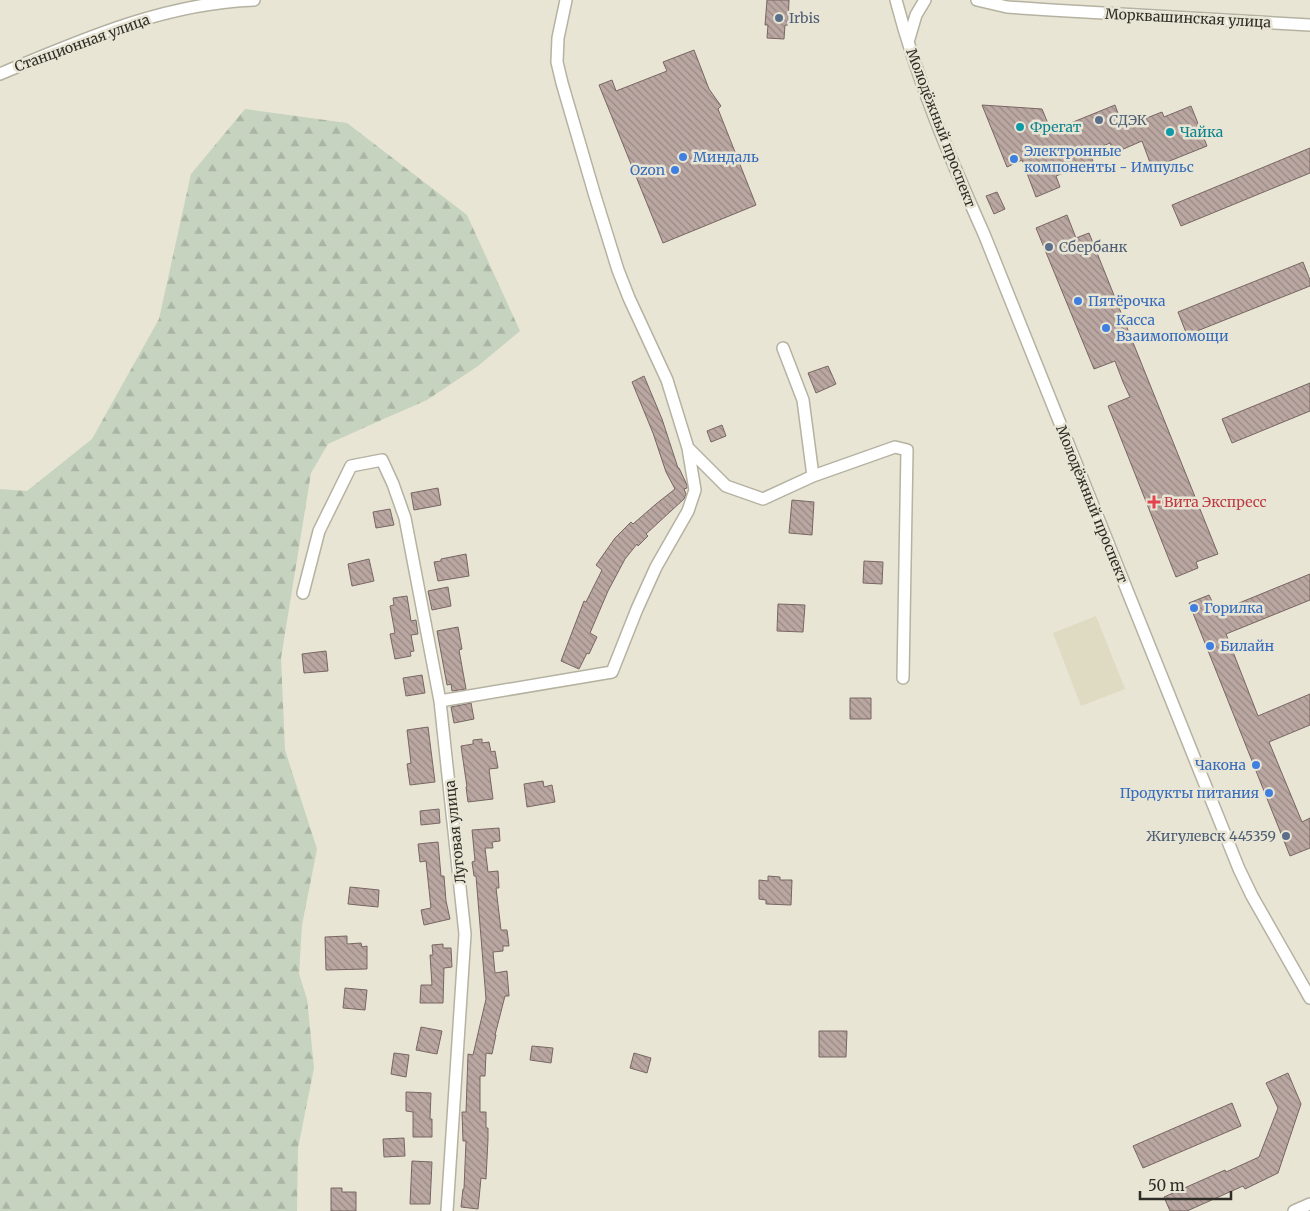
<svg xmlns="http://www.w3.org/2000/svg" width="1310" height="1211" font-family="Merriweather,serif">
<defs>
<pattern id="forest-firs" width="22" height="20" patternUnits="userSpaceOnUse" patternTransform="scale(1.25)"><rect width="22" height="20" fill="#c5d3bf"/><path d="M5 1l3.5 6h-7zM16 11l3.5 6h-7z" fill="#aab5a4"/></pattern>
<pattern id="building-back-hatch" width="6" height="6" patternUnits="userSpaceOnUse" patternTransform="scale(1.25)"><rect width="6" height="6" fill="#baa7a2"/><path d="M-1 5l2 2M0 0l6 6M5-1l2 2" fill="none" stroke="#988884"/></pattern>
</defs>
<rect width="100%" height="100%" fill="#e8e5d4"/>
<path fill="#dfdac2" d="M1096 616 1125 689 1081 706 1053 633Z"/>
<path fill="url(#forest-firs)" d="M245 109 347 123 467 215 520 331 478 366 427 400 379 421 328 444 311 473 281 658 285 750 317 849 302 925 299 974 307 999 314 1068 298 1148 297 1211H0V489L27 491 92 439 159 319 191 174Z"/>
<path fill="url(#building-back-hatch)" stroke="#786662" d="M767 0H789L788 25H785L784 39 767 38 768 25H765Z
M694 50 709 89 721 106 718 109 756 205 663 243 599 85 612 80 616 91 667 71 663 62Z
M982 105 1042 109 1051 131 1115 105 1120 119 1131 115 1134 123 1162 112 1164 117 1191 106 1207 146 1152 168 1142 141 1114 153 1110 143 1089 152 1093 161 1056 176 1060 187 1036 197 1022 160 1007 167Z
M1310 148V173L1181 226 1172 205Z
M997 192 1005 209 994 214 986 196Z
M1067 215 1076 238 1089 233 1218 554 1196 562 1198 568 1176 577 1108 406 1130 397 1123 382 1115 361 1094 369 1036 228Z
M1303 262 1310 280V286L1187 335 1178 312Z
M828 366 836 384 816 393 808 373Z
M644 376 662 419 678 468H679L687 485V488L684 489 686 494 684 499 646 534 648 536 638 546 637 544 625 559 608 591 590 633 597 637 589 654 587 653 579 669 561 661 584 601 586 602 602 570 596 565 615 538 631 522 633 524 656 504 675 489 666 472 653 433 632 382Z
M1310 383V411L1232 443 1222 419Z
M722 425 726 436 711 442 707 431Z
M438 488 441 505 414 510 411 493Z
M792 500 814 502 812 535 789 533Z
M390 509 394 525 376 528 373 512Z
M466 554 469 576 438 581 434 562 441 561V559Z
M369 559 374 581 352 586 348 564Z
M864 561 883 562 882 584 863 583Z
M1310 574V600L1226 634 1258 716 1310 694V725L1269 742 1302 822 1310 818V848L1290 856 1189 603 1209 595 1217 612Z
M448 587 451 606 432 610 428 591Z
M407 596 411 621 416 620 418 634 411 635 414 651 410 652 411 656 395 659 390 634 395 633 390 606 394 605 393 598Z
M778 604 805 605 803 632 777 631Z
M458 627 462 649 459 650 466 689 452 691 451 684 447 685 437 631Z
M326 651 328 671 304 673 302 654Z
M422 675 425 693 406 696 403 678Z
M850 698H871V719H850Z
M471 703 474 719 454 723 451 707Z
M428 727 435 782 410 785 407 764 411 763 407 730Z
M482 739V743L489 742 491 752 495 751 498 768 489 769 493 799 468 802 466 787H467L461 746 473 744V740Z
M543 781 544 787 552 785 555 802 527 807 524 784Z
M439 809 440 823 421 825 420 811Z
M499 828 500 841 492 842 493 848H485L488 872 498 871 499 888H496L501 930H507L509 946H503V951L493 952 495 973 507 971 509 996H505L495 1035H496L492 1054 486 1053 485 1076H480V1112H486V1128H488V1139L486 1179 481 1178 478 1209 461 1207 463 1189H464L466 1141H463L462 1112H466L468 1054 473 1055 486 999 476 876H474L472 862 475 861 472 830Z
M438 842 441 876H444L446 901 450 919 424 925 421 910 431 908 426 861 420 862 418 844Z
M768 876 780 877V880H792L791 905 766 904V900L759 899V880L768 881Z
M350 887 379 890 378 907 348 904Z
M347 936V944L361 943 362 947 367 946V969L326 970 325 937Z
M443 944V948H451L452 967 444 968 443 1003H420L421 985H432L430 955H433L432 945Z
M345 988 367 990 365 1010 343 1008Z
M421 1027 442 1031 437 1054 416 1050Z
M819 1031H847L846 1057H819Z
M532 1046 553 1048 551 1063 530 1060Z
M394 1053 409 1055 406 1077 391 1074Z
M634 1053 651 1058 647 1073 630 1068Z
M1288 1073 1301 1104 1278 1173 1245 1189 1243 1186 1187 1211H1170L1164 1197 1225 1170 1226 1172 1259 1157 1278 1108 1266 1083Z
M406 1092 431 1093 430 1119H432V1137H413V1112L406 1111Z
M1232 1103 1241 1126 1143 1168 1133 1146Z
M404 1138 405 1156 384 1157 383 1139Z
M412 1161 432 1162 430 1204H410Z
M331 1188H342V1192H356V1211H331Z"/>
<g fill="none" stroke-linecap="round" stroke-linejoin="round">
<g stroke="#b5b2a2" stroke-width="14">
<path id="street" d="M896 0C917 81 950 158 984 234L1239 869 1252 896 1310 998
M977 0 1007 7 1051 10 1310 25
M908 42 916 15 925 0
M0 74C81 40 165 3 254 0
M783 348 803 400 813 476
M688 448 726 486 763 499 813 476 895 447 907 450 903 678
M303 593 319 531 351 466 382 460 393 484 405 518 440 701 465 934 447 1211
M440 701 612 672 637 609 656 567 688 511 695 490 688 448 667 380 629 298 618 270 595 196 562 83 557 62 558 38 566 0
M1294 1211 1310 1204"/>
</g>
<use href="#street" stroke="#fff" stroke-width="11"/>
</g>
<g fill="#5c6f8a" stroke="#e8e5d4" stroke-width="2">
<circle cx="779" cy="18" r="5"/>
<circle cx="1099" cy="120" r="5"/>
<circle cx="1049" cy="247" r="5"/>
<circle cx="1286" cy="836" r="5"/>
</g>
<g fill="#0f9aa8" stroke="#e8e5d4" stroke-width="2">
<circle cx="1020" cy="127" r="5"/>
<circle cx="1170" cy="132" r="5"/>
</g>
<g fill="#3f7fe0" stroke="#e8e5d4" stroke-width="2">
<circle cx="683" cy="157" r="5"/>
<circle cx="1014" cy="159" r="5"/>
<circle cx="675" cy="170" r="5"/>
<circle cx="1078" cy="301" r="5"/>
<circle cx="1106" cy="328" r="5"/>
<circle cx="1194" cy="608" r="5"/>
<circle cx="1210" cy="646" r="5"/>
<circle cx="1256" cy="765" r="5"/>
<circle cx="1269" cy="793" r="5"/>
</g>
<path fill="#e0444e" stroke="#e8e5d4" stroke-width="2" d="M1151.5 494.5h5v5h5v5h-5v5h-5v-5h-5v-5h5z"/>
<g text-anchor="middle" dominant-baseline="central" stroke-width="5" stroke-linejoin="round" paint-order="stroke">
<g font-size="14" fill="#4e5e75" stroke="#e8e5d4" text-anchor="start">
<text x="789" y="18">Irbis</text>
<text x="1109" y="120">СДЭК</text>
<text x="1059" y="247">Сбербанк</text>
<text x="1276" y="836" text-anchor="end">Жигулевск 445359</text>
</g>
<g font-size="14" fill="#2f2d27" stroke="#e8e5d4">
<text transform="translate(1188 18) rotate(3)">Морквашинская улица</text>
<text transform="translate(82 43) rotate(-20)">Станционная улица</text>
<text transform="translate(941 128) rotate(69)">Молодёжный проспект</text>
<text transform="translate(1092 504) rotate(68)">Молодёжный проспект</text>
<text transform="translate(455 832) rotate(-96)">Луговая улица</text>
</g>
<g font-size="14" fill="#0d838f" stroke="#e8e5d4" text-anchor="start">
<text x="1030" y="127">Фрегат</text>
<text x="1180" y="132">Чайка</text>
</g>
<g font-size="14" fill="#366cbe" stroke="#e8e5d4" text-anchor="start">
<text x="1024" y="151">Электронные<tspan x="1024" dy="16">компоненты - Импульс</tspan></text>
<text x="693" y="157">Миндаль</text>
<text x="665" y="170" text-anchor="end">Ozon</text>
<text x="1088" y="301">Пятёрочка</text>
<text x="1116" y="320">Касса<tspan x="1116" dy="16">Взаимопомощи</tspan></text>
<text x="1204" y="608">Горилка</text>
<text x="1220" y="646">Билайн</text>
<text x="1246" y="765" text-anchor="end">Чакона</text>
<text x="1259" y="793" text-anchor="end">Продукты питания</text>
</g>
<g font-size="14" fill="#be3a42" stroke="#e8e5d4" text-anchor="start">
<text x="1164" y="502">Вита Экспресс</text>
</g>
</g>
<path d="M1140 1191v8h91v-8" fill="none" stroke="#2f2d27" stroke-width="2.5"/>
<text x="1148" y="1191" font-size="15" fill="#2f2d27" stroke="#e8e5d4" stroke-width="4" paint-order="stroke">50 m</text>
</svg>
